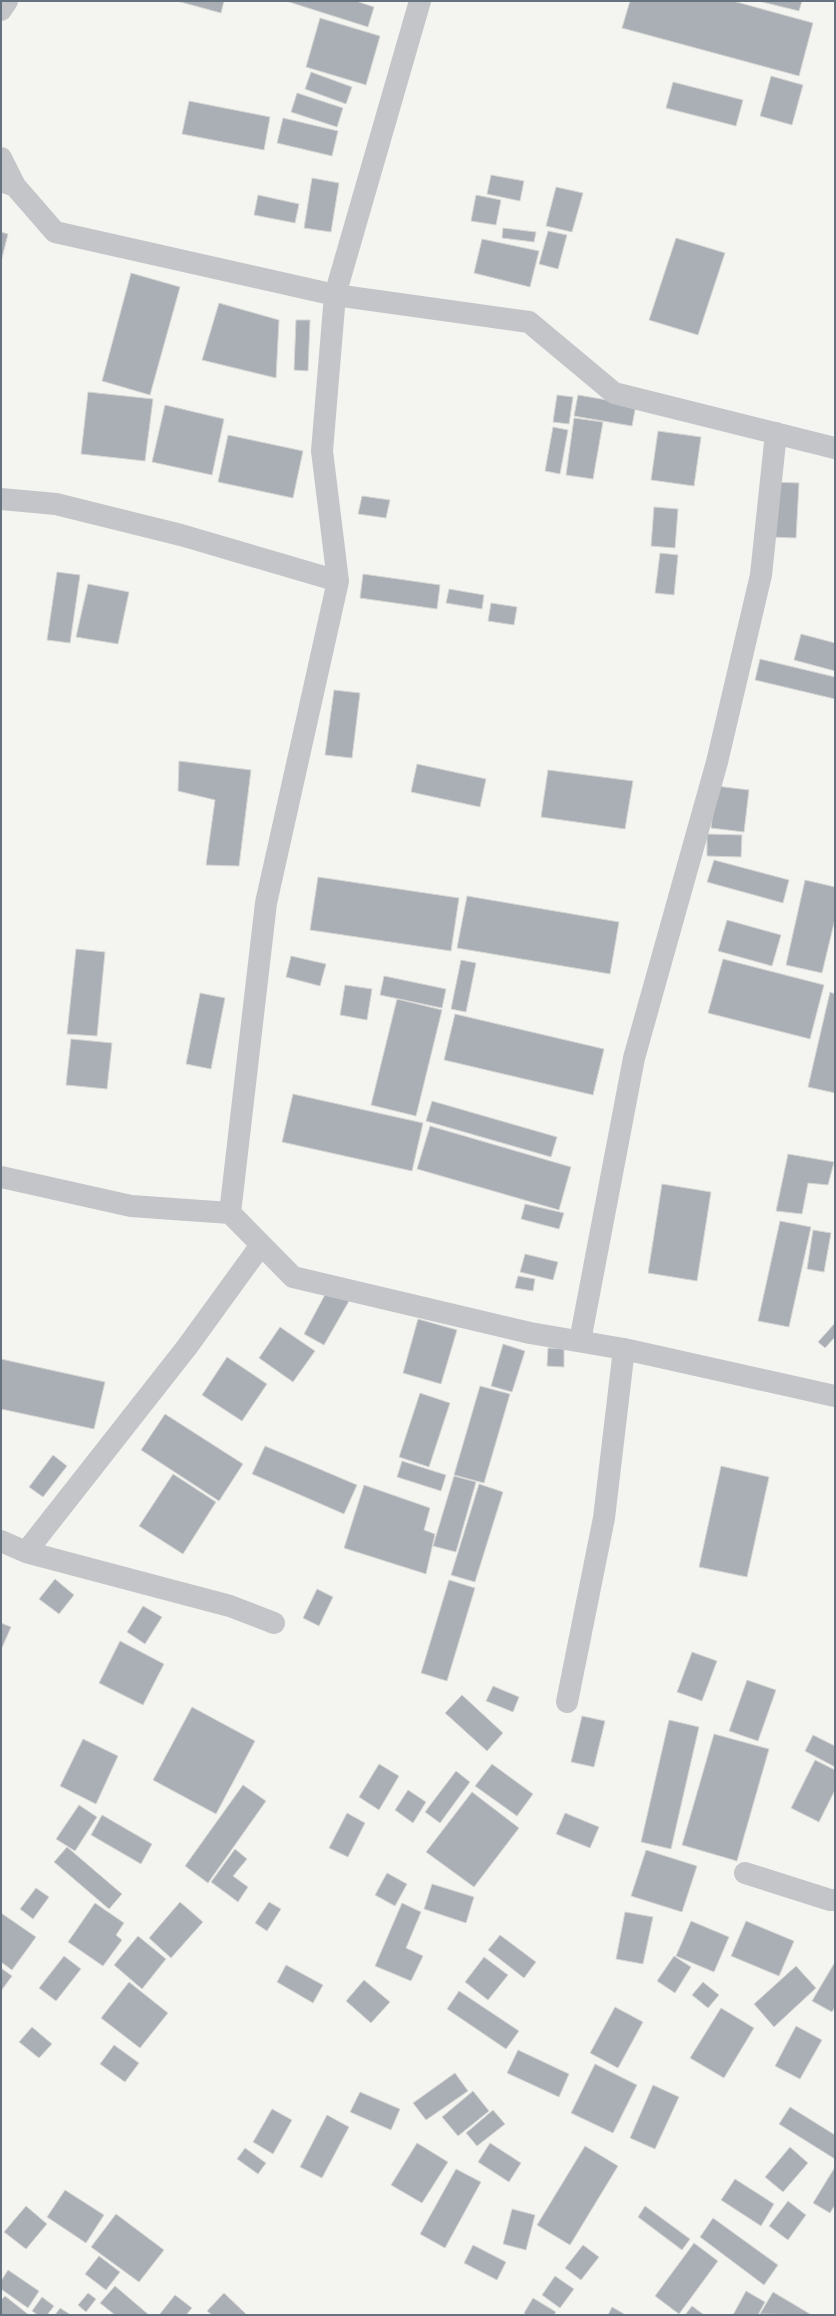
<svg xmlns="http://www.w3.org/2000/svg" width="836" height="2316" font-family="Karla,sans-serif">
<rect width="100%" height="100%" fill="#f4f5f1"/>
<path fill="#a9afb5" stroke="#d6d6d4" d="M177 1H224L221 13Z
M286 1H356L374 7 368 27Z
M630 1H733L813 23 799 76 622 28Z
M758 1H802L799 11Z
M320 18 380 36 366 85 306 67Z
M311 72 352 87 346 104 305 89Z
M771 76 803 85 792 125 760 116Z
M673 82 743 100 736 126 666 108Z
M297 93 343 108 337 127 291 112Z
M189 101 270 117 264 150 182 134Z
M283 118 338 131 332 156 277 143Z
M491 175 524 181 520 201 487 194Z
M312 178 339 183 331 232 304 228Z
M556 187 583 193 572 232 546 226Z
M258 195 299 204 295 223 254 215Z
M476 195 501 200 496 225 471 221Z
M503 228 536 232 534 242 502 238Z
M548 231 567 235 558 269 539 264Z
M1 232 8 234 1 262Z
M676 238 725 253 698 335 649 320Z
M482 239 539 251 530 287 474 273Z
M131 273 180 287 150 395 102 381Z
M219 303 279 320 276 378 202 360Z
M296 320H310L308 371 294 370Z
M88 392 153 399 145 461 81 454Z
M557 395 573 397 569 424 553 422Z
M578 395 636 405 632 426 574 416Z
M165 405 224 419 212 475 152 462Z
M574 418 603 422 593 479 566 475Z
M553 427 568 430 560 474 545 471Z
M658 431 701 437 694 486 651 480Z
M228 435 303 451 293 498 218 482Z
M774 482 799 483 796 538 772 537Z
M362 496 390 500 386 518 358 514Z
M654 507 678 509 675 548 651 546Z
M660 553 678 555 674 595 655 593Z
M57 572 80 575 70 643 47 640Z
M363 574 440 585 437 609 360 598Z
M88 584 129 592 118 644 76 637Z
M449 589 484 595 482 609 446 603Z
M491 603 517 607 514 625 488 621Z
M801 634 835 643V671L794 660Z
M760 659 835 677V699L755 680Z
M334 690 360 693 352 758 325 755Z
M179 761 251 770 239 866 206 865 215 800 178 791Z
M417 764 486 779 480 807 411 792Z
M548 770 633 781 625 829 541 817Z
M716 786 749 790 744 832 711 828Z
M707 834 742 835 741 857 707 856Z
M714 860 789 880 783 903 707 882Z
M318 877 459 898 451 951 310 930Z
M805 880 835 887V919L822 973 786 965Z
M467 896 619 922 610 974 457 948Z
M727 920 781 935 772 966 718 951Z
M76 949 105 952 97 1036 67 1034Z
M291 956 326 964 320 986 286 977Z
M723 959 824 985 810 1039 708 1013Z
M461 960 476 963 466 1012 451 1009Z
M384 976 446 989 442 1008 380 995Z
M345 985 372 989 367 1020 340 1015Z
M830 992 835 994V1093L808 1087Z
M200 993 225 998 211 1069 186 1064Z
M397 999 442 1010 416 1116 371 1105Z
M455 1014 604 1049 593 1095 444 1060Z
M71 1039 112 1043 107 1089 66 1085Z
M293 1094 423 1123 412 1171 282 1142Z
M432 1101 557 1137 551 1157 426 1121Z
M430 1126 571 1167 559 1210 417 1169Z
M788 1154 834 1162 828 1185 808 1183 802 1214 776 1211Z
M662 1184 711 1192 697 1281 648 1273Z
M525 1204 564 1213 559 1229 521 1219Z
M780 1221 811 1227 789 1327 758 1321Z
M813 1230 831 1233 824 1272 807 1269Z
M525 1254 558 1262 553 1280 520 1272Z
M518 1276 535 1279 533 1291 515 1288Z
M328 1289 349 1301 324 1345 304 1334Z
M418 1319 457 1330 441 1384 403 1373Z
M835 1323V1337L825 1348 818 1342Z
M280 1327 315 1351 293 1382 259 1358Z
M503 1344 525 1351 512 1392 491 1386Z
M548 1348 564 1349V1367L547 1366Z
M227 1357 267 1384 242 1421 202 1395Z
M1 1359 105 1382 94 1429 1 1409Z
M480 1386 510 1394 484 1483 454 1475Z
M420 1393 450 1403 429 1467 399 1457Z
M165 1414 243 1464 219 1501 141 1450Z
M265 1446 357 1485 344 1514 252 1474Z
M53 1455 67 1466 43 1497 29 1487Z
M402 1461 446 1475 441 1491 397 1477Z
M721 1466 769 1477 747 1577 699 1567Z
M173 1474 216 1502 183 1554 139 1526Z
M454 1476 476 1482 456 1552 433 1546Z
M479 1484 503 1492 475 1582 451 1575Z
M364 1485 430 1508 424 1530 435 1534 426 1574 344 1548Z
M55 1579 74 1595 59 1614 39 1599Z
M449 1580 475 1588 447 1681 421 1673Z
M317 1589 333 1597 319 1626 303 1618Z
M143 1606 162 1617 145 1644 127 1632Z
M1 1623 11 1627 1 1650Z
M120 1641 164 1664 143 1705 99 1683Z
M692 1652 717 1661 702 1701 677 1692Z
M747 1680 776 1690 758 1741 729 1731Z
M493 1686 519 1697 513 1712 486 1701Z
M462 1695 503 1733 487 1751 445 1713Z
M192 1707 255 1741 216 1814 153 1780Z
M582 1716 605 1721 594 1767 571 1762Z
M669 1720 699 1727 671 1849 641 1842Z
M714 1734 769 1749 737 1861 682 1845Z
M813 1735 835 1746V1767L805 1751Z
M83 1739 118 1756 96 1804 60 1786Z
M815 1760 835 1770V1790L819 1822 791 1808Z
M379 1764 399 1776 379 1810 359 1797Z
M492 1764 533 1794 517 1816 475 1786Z
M456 1771 470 1782 440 1823 425 1812Z
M243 1785 266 1801 208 1883 185 1866Z
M408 1790 426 1802 413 1823 395 1810Z
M472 1792 519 1828 474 1887 426 1852Z
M79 1805 97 1817 75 1851 56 1839Z
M347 1813 365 1823 348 1857 329 1848Z
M565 1813 599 1827 590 1848 556 1834Z
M102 1815 152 1844 141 1864 91 1835Z
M67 1847 122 1894 109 1909 54 1862Z
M235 1849 247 1859 233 1876 248 1887 238 1902 211 1882Z
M646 1850 697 1866 682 1912 631 1896Z
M387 1873 407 1884 395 1906 375 1895Z
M432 1884 474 1897 466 1923 424 1909Z
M36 1888 49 1897 33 1919 20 1909Z
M180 1902 203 1922 171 1958 149 1938Z
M269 1902 281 1909 267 1931 255 1923Z
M95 1903 124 1923 116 1935 122 1940 103 1966 68 1942Z
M402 1903 421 1912 406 1948 423 1956 411 1981 375 1966Z
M625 1912 653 1917 643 1964 616 1959Z
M1 1913 36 1937 12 1970 1 1962Z
M691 1921 729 1937 714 1972 676 1956Z
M746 1921 794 1941 779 1976 731 1956Z
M500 1935 536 1962 524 1978 488 1950Z
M138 1936 166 1959 142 1989 114 1965Z
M64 1956 81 1969 56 2001 39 1988Z
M674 1956 691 1967 675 1993 657 1981Z
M484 1957 508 1975 488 2000 465 1982Z
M835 1962V2007L832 2012 812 2001Z
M286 1965 323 1985 313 2003 277 1982Z
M796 1966 816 1988 774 2027 754 2004Z
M1 1968 12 1976 1 1991Z
M364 1980 390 2002 371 2023 346 2001Z
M129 1982 168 2013 140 2048 101 2018Z
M703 1982 719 1995 708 2008 692 1995Z
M459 1991 519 2031 506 2049 447 2009Z
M615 2007 643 2022 618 2068 590 2053Z
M721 2008 754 2028 724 2078 690 2058Z
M796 2026 822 2040 800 2079 775 2066Z
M32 2027 52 2044 39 2058 19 2042Z
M114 2045 139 2063 125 2082 100 2064Z
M518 2050 569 2074 559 2097 507 2073Z
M595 2064 637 2085 613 2133 571 2113Z
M455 2073 468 2091 426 2120 413 2103Z
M653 2085 679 2097 655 2149 630 2138Z
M473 2091 489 2111 458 2136 442 2117Z
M360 2092 400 2109 391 2130 350 2112Z
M790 2107 835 2135V2159L779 2124Z
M272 2109 292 2120 273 2154 253 2142Z
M493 2110 505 2124 477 2146 466 2133Z
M327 2115 349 2127 322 2178 300 2167Z
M417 2143 448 2162 422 2203 391 2185Z
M490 2143 521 2163 509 2182 478 2162Z
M585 2146 618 2166 570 2245 537 2225Z
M790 2147 808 2163 783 2192 765 2177Z
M245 2148 266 2163 258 2174 237 2159Z
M835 2167V2205L830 2213 813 2203Z
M456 2169 481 2182 445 2248 420 2234Z
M735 2179 774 2204 761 2226 721 2200Z
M65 2190 104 2215 86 2243 47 2217Z
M788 2201 806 2215 788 2240 769 2226Z
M26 2206 47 2224 26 2249 4 2232Z
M645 2206 690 2239 682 2250 638 2217Z
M512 2209 535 2215 526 2250 503 2244Z
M116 2214 164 2250 139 2282 91 2247Z
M713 2218 778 2265 764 2285 700 2237Z
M694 2243 718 2261 679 2314 655 2296Z
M473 2245 506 2262 497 2280 464 2263Z
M583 2245 599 2257 581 2280 565 2268Z
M99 2256 120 2272 106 2290 85 2274Z
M8 2270 39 2291 28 2308 1 2289V2281Z
M555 2276 574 2289 560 2308 542 2295Z
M115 2286 149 2315H115L100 2303Z
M746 2291 765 2302 758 2315H733Z
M773 2292 810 2314 809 2315 760 2314Z
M88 2293 96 2299 86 2312 78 2305Z
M224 2293 247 2315H212L207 2311Z
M175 2295 192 2308 186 2315H159Z
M5 2296 29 2315H1V2300Z
M42 2297 54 2306 47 2315H38L32 2311Z
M533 2298 556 2312 554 2315H527L524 2313Z
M692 2306 704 2315H685Z
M612 2307 626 2315H608Z
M60 2308 71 2315H55Z"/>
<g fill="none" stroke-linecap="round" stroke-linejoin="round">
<path stroke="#c3c5c9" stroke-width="22" d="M1 10 7 1
M1 158 15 186
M1 181 15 186 55 232 335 295 529 322 614 393 835 448
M1 499 56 504 181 535 338 581
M1 1177 131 1206 230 1213 293 1277 530 1333 624 1349 835 1396
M230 1213 266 903 338 581 322 451 335 295 420 1
M580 1341 634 1058 717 762 761 575 776 433
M1 1541 26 1552 187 1347 261 1245
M26 1552 230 1606 274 1623
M567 1702 604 1518 624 1349
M745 1873 830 1900H835"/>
</g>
<rect width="836" height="2316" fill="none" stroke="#657280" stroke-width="4"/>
</svg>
